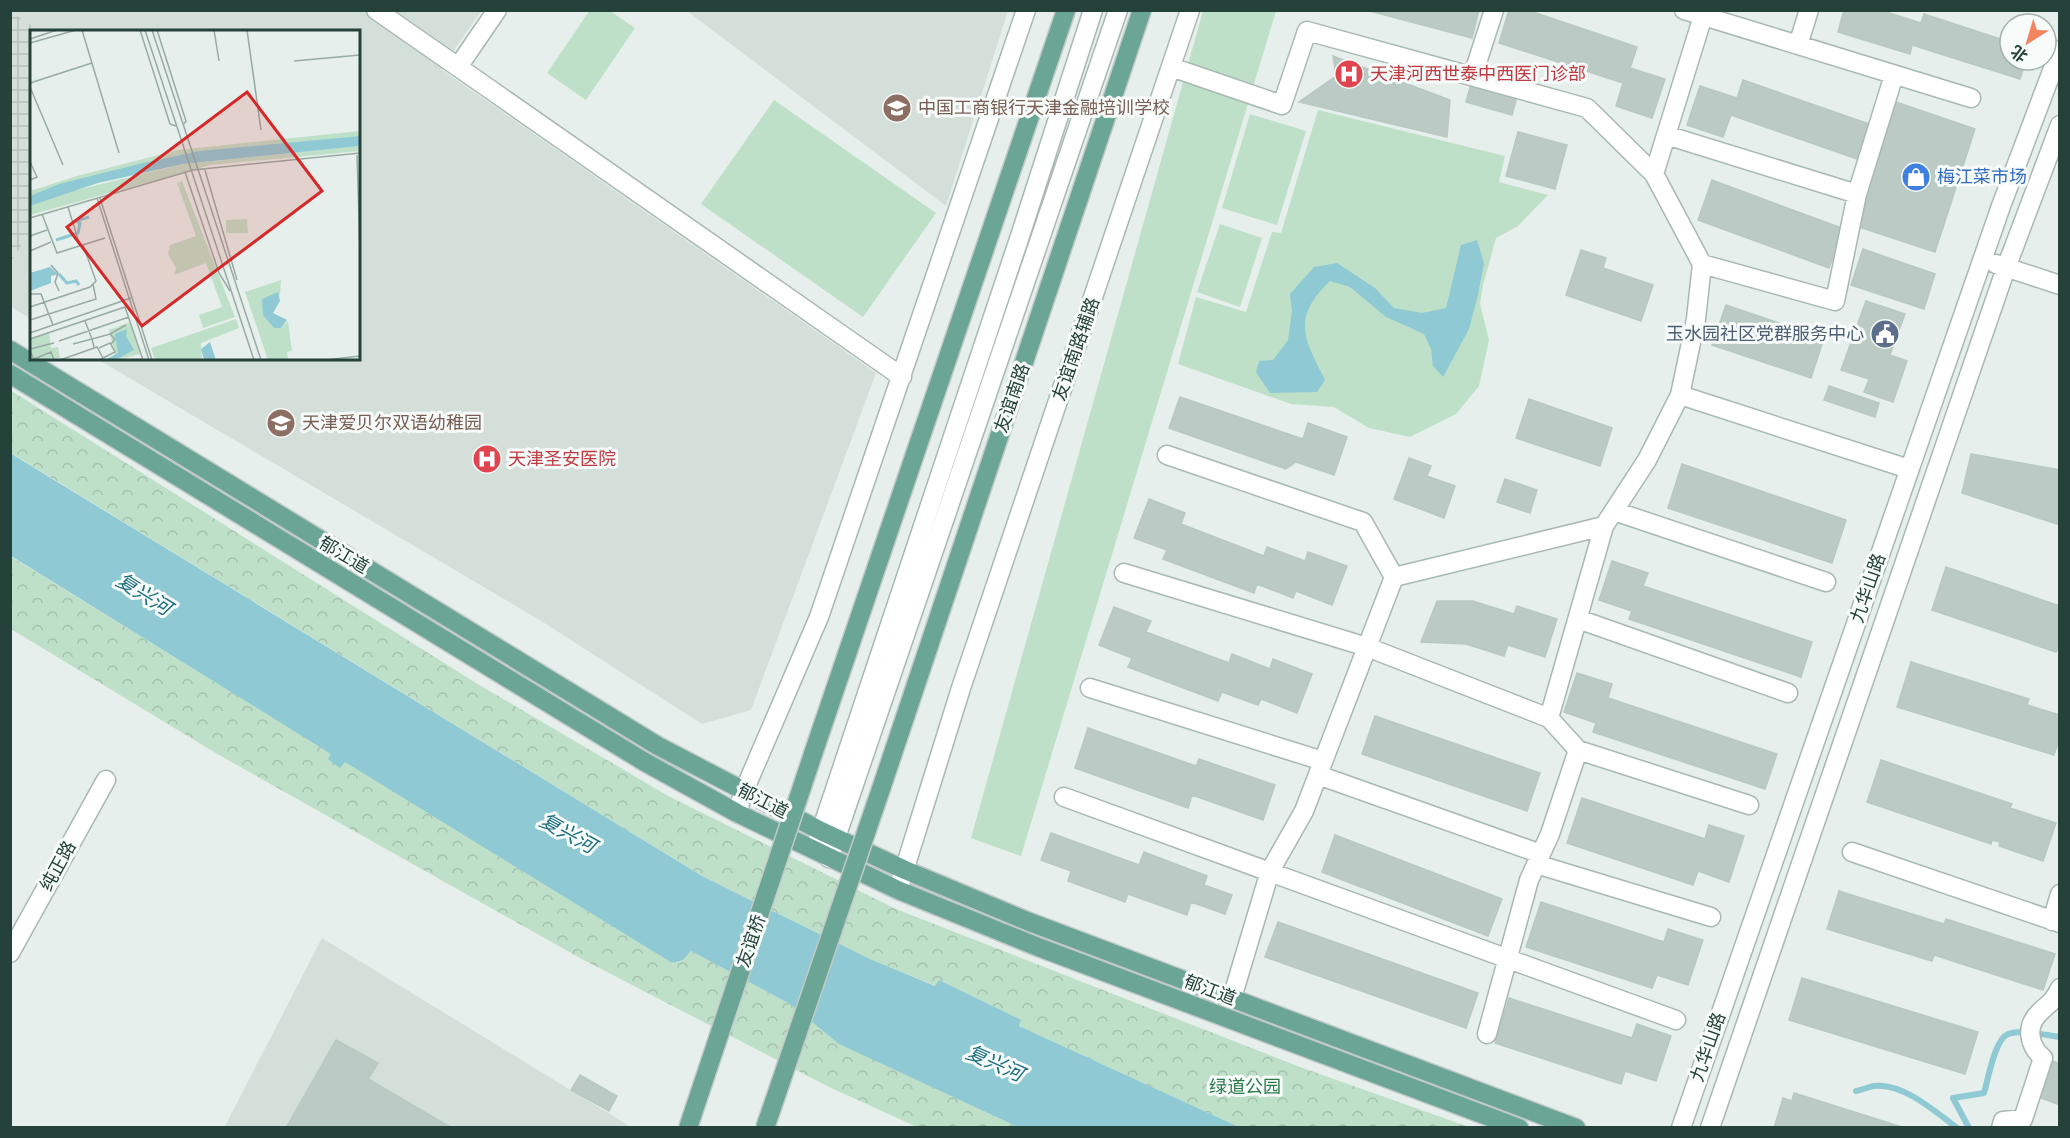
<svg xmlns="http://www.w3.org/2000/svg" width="2070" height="1138" font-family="Arial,'Noto Sans SC',sans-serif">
<defs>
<pattern id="industrial-grid" width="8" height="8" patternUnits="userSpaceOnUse" patternTransform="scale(1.5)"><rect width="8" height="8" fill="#d4dfda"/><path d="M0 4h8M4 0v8" fill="none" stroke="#b6c1bc"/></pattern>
<pattern id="park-crowns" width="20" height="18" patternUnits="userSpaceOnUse" patternTransform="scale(1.5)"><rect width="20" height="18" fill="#bfe0c8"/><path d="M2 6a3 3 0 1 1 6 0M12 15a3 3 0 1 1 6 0" fill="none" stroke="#a4c1ad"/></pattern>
</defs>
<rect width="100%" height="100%" fill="#e6efeb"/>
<path fill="#d4dfda" d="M10 11H481L441 69 876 373 751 710 702 724 538 619 97 359 358 358V32L41 31Z
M687 11H1008L946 206Z
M31 230V319L11 307V262Z
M322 938 631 1127V1128H224Z"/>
<path fill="url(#industrial-grid)" d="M11 12 41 31 32 32 31 230 11 262Z"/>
<path fill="#bfe0c8" d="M590 10 610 11 635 28 586 100 547 73Z
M1203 11H1276L1021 856 971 838Z
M774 100 936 213 863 317 701 204Z
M1318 110 1505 156 1499 182 1548 195 1518 226 1496 238 1483 285 1480 304 1489 340 1479 386 1456 414 1410 437 1369 428 1334 407 1291 404 1178 364 1196 297 1246 312 1272 232 1281 233Z
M1250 114 1306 131 1277 225 1222 208Z
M1220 224 1262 238 1240 307 1197 292Z"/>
<path fill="url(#park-crowns)" d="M10 390 476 683 670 797 896 909 1300 1067 1469 1127H1239L1019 1026 1021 1021 939 980 936 986 870 959 702 876 11 453Z
M10 556 332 754 340 767 344 761 672 963 683 960 691 951 790 1004 840 1044 1018 1127H917L829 1087 580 958 219 755 11 629Z"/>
<path fill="#8ec9d4" d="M1477 240 1484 263 1478 295 1469 329 1443 377 1433 366 1431 349 1424 334 1386 317 1350 287 1330 281C1291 319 1304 338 1325 380L1317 392 1270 393 1256 372 1259 361 1273 360 1288 340 1292 311 1290 294 1314 267 1337 263 1375 288 1394 308 1422 313 1446 308 1461 245Z
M10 453 702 876 870 959 935 986 939 980 1021 1020 1019 1026 1239 1127H1018L839 1044 790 1004 691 951 683 960 672 963 345 762 340 768 328 759 331 754 11 556Z"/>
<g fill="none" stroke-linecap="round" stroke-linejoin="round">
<path stroke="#8ec9d4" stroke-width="6" d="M1856 1091C1862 1090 1868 1087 1874 1086 1902 1082 1936 1112 1957 1128
M1969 1128 1953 1098 1984 1093C1988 1079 1995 1039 2008 1034 2023 1029 2044 1035 2060 1037"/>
</g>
<path fill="#bbcac4" stroke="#b8c9c2" stroke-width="1.5" d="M1366 10H1479L1472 38Z
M1509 10H1527L1637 47 1630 68 1665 79 1652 118 1616 106 1623 83 1499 43Z
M1844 10H1880L1921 23 1924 14 2010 42V60H2026L2020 79 1912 45 1910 54 1838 32Z
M1333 56 1450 100 1447 137 1299 102 1336 76Z
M1472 80 1518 93 1512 115 1466 102Z
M1743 80 1872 125 1860 160 1731 115 1723 137 1687 125 1700 86 1737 98Z
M1896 102 1975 129 1935 252 1856 226Z
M1518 132 1567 145 1555 189 1506 176Z
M1712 180 1844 229 1829 268 1698 220Z
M1863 249 1935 274 1924 309 1851 285Z
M1581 250 1606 258 1603 268 1653 285 1641 321 1566 295Z
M1866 301 1905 314 1890 355 1907 361 1893 402 1864 392 1869 379 1841 370Z
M1726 305 1824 338 1811 378 1712 345Z
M1829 386 1879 403 1875 417 1824 400Z
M1180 397 1303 439 1308 423 1347 437 1334 475 1296 462 1286 469 1169 428Z
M1529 399 1612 428 1600 466 1516 438Z
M1971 454 2060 470V525L1962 493Z
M1409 458 1431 466 1427 476 1455 486 1444 518 1394 499Z
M1682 464 1846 520 1832 563 1668 508Z
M1505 479 1537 490 1530 513 1497 502Z
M1149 499 1185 513 1181 524 1264 556 1267 547 1305 561 1308 552 1347 566 1332 605 1296 591 1293 598 1257 584 1254 593 1163 559 1167 550 1134 538Z
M1612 561 1648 573 1643 586 1812 642 1801 677 1629 619 1632 611 1599 600Z
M1946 567 2060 606V648H2058L2056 652 1932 610Z
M1437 601H1473L1514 614 1517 606 1557 619 1545 657 1508 645 1504 656 1466 644 1421 642Z
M1114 607 1151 621 1146 632 1229 663 1232 654 1270 669 1273 659 1312 674 1297 713 1261 699 1258 705 1222 692 1218 701 1128 667 1132 658 1099 645Z
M1911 662 2029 699 2027 705 2060 715V737L2054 755 1897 707Z
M1577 673 1612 684 1608 698 1777 754 1765 789 1593 732 1596 723 1564 712Z
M1375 716 1540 773 1527 811 1362 754Z
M1088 728 1196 766 1199 759 1275 785 1263 820 1192 795 1188 808 1075 768Z
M1881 760 2012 804 2010 808 2056 823 2043 861 1999 846 2000 842 1992 840 1991 844 1867 802Z
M1582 798 1705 839 1709 825 1744 836 1729 882 1698 871 1693 885 1567 843Z
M1051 833 1139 865 1144 852 1207 876 1204 885 1232 895 1225 914 1191 902 1187 915 1128 894 1125 902 1068 881 1071 871 1041 860Z
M1335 835 1502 899 1488 936 1322 872Z
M1839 891 1944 924 1946 919 2055 954 2043 990 1934 955 1932 961 1827 929Z
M1541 902 1664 942 1668 929 1703 940 1688 985 1657 975 1652 988 1526 947Z
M1278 922 1478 993 1466 1028 1265 957Z
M1802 978 1978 1032 1965 1074 1789 1020Z
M1509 998 1632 1038 1637 1024 1671 1036 1656 1081 1625 1071 1621 1084 1495 1043Z
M336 1040 378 1063 368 1079 452 1128H286Z
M2053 1061 2060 1064V1105L2041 1098Z
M580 1075 617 1096 609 1111 571 1090Z
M1794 1093 1905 1128H1774L1783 1098 1792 1101Z"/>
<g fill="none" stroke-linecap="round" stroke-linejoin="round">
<g stroke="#a8b8b2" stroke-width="21">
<path id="minor" d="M376 10 458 67 497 10
M1684 10 1971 98
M1798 45 1809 10
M458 67 902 377
M1171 67 1282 105 1307 31 1587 108 1654 174 1702 264 1696 319 1680 395 1647 460 1604 526 1549 718 1578 750 1550 834 1529 880 1487 1034
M1473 75 1494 10
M1666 135 1857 194 1894 75
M1654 174 1703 16
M1702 264 1835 301 1857 194
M1996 264 2060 285
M1680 395 1909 469
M1167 455 1363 522 1394 577
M1614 511 1826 582
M1124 573 1367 647 1549 718
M1578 619 1788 693
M1090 688 1323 761
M1578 750 1749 805
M1318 775 1541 854
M1064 797 1676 1020
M737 813 744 791 819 617 1026 10
M816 846 1021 233 1093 10
M1852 852 2060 923
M829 858 1118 10
M1536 864 1711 917
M898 890 961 688 1190 10
M2052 921 2060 894
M10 953 106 780
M1232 998 1270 871 1304 811 1394 577 1604 526
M1681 1128 2001 206 2060 50
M1710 1128 2006 268 2060 125
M2001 1128 2003 1121 2023 1119 2043 1058C2029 1046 2025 1027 2039 1013 2049 1003 2053 1003 2060 988"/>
</g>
<g stroke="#c2cac8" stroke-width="21">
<path id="major" d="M10 350 658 746 821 831 905 870 1027 921 1576 1128
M10 374 643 761 737 813 898 890 1038 947 1519 1128
M813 754 1066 10
M882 786 1142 10"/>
</g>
<use href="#minor" stroke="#fff" stroke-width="18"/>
<use href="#major" stroke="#6aa596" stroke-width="18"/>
<g stroke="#c2cac8" stroke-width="21" stroke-linecap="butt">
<path id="major-bridge" d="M688 1128 813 754
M765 1128 882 786"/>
</g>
<use href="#major-bridge" stroke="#6aa596" stroke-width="18"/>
</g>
<defs>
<g id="hospital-disc" transform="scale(1.5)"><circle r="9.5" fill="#e0444e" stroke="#f7fbf9"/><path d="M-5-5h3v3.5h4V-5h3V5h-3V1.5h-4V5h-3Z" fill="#fff"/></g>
<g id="school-disc" transform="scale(1.5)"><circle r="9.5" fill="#8d6e63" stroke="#f7fbf9"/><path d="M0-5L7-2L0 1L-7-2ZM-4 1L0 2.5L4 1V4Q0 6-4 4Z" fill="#fff"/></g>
<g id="shop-disc" transform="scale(1.5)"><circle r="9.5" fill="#3f7fe0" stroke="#f7fbf9"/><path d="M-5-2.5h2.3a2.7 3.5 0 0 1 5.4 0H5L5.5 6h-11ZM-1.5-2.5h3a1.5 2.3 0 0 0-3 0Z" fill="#fff"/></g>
<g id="civic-disc" transform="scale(1.5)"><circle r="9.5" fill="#5c6f8a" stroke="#f7fbf9"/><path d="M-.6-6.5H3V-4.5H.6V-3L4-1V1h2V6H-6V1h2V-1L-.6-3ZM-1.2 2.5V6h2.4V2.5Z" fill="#fff"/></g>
</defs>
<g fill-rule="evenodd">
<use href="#hospital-disc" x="1349" y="74"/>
<use href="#school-disc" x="897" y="108"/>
<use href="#shop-disc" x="1916" y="177"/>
<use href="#civic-disc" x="1885" y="334"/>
<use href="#school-disc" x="281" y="423"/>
<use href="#hospital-disc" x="487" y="459"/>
</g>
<g text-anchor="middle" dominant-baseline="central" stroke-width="6" stroke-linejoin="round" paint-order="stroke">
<g font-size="18" fill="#be3a42" stroke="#f7fbf9" text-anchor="start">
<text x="1370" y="74">天津河西世泰中西医门诊部</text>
<text x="508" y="459">天津圣安医院</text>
</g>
<g font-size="18" fill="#785e54" stroke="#f7fbf9" text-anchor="start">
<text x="918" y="108">中国工商银行天津金融培训学校</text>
<text x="302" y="423">天津爱贝尔双语幼稚园</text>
</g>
<g font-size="18" fill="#366cbe" stroke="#f7fbf9" text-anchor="start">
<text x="1937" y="177">梅江菜市场</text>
</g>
<g font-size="18" fill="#4e5e75" stroke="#f7fbf9" text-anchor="end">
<text x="1864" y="334">玉水园社区党群服务中心</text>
</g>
<g font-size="18" fill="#24423a" stroke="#f7fbf9">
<text transform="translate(1076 349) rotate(-71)">友谊南路辅路</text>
<text transform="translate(1012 398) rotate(-71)">友谊南路</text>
<text transform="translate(344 555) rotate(31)">郁江道</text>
<text transform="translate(1868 588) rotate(-71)">九华山路</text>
<text transform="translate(763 801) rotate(27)">郁江道</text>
<text transform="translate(58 866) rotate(-61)">纯正路</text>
<text transform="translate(751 941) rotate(-71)">友谊桥</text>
<text transform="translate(1210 990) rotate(21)">郁江道</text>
<text transform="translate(1708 1047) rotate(-71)">九华山路</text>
</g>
<g font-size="18" fill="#2d7a4b" stroke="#f7fbf9">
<text x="1245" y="1087">绿道公园</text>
</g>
<g font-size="20" font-style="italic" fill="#1c6f80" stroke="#f7fbf9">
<text transform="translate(144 594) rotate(32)">复兴河</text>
<text transform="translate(568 833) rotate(29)">复兴河</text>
<text transform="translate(995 1063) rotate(24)">复兴河</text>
</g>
</g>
<g transform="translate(30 30)">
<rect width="330" height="330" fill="#e6efeb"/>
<path d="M152 151 205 287 173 298 169 285 192 277 176 233 144 245 146 238 138 224 140 215 166 206 147 153ZM217 189 218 203H196V190ZM251 250 250 264 234 276 233 284 251 298 258 291 262 321 257 322 258 330H238L215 262ZM206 289 209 298 171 313 172 330H125L121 318ZM19 302 21 318 28 317 30 328 0 330V309Z" fill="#bfe0c8"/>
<path d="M330 101V106L157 125 0 166V161L47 146 148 120ZM330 116V121L181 135 0 185V176L43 161 153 134Z" fill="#bfe0c8"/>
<path d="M100 292 110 324 86 330 79 300Z" fill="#bfe0c8"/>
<path d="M330 106V116L153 134 68 153 0 176V166L29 154 113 133 170 121ZM20 237 28 244 21 246V253L0 261V243ZM248 262 250 271 243 283 257 290 251 298H244L233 285 232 269ZM97 299 96 306 104 320 85 330H75L88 323 85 304ZM180 312 186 330H174L171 319Z" fill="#8ec9d4"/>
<path fill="none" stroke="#8ec9d4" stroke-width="3" d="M26 210 48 203 50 193 46 191 59 187M29 244 37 253 46 251 49 255"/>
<path fill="none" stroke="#98aaa4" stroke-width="1.5" d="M52 0 89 123M110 0 140 94 146 96M115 0 224 330M122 0 231 330M127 0 156 91 153 95M184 0 189 31M217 0 231 100M0 9 27 0M0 13 46 0M264 31 330 25M0 53 62 33M0 57 33 135M327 125 330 221M0 132 7 147 0 150M175 140 207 250M155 142 189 243 200 261M67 168 119 330M70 168 122 330M38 177 50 216M12 184 27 223 75 208M0 188 163 140 330 123M0 206 17 200M0 221 21 212M21 235 28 243 25 252 29 261M0 264H11L23 295M0 277 60 257 66 251 53 215M0 290 66 269 63 254M0 303 101 268M80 304 96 295M0 309 95 277 113 330M29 311 99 287M43 314 62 309 55 291M64 317 62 309 80 304 85 309 81 314M0 319 24 313M0 321 4 329 21 322 24 330M30 330 67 317 74 330M69 330 85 322 80 313 69 318M296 330 330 326"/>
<path fill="#d62828" fill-opacity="0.15" stroke="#d62828" stroke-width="3" d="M217 62 292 161 112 296 37 197Z"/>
<rect width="330" height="330" fill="none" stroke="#24423a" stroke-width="3"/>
</g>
<rect width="2070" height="1138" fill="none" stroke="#24423a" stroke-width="24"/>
<g transform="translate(2028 42) rotate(217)"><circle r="28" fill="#f7fbf9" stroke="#a3b1ad" stroke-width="1.5"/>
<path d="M0-4.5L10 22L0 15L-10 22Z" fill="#f4845f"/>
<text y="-9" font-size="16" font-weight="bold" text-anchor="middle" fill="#24423a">北</text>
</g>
</svg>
